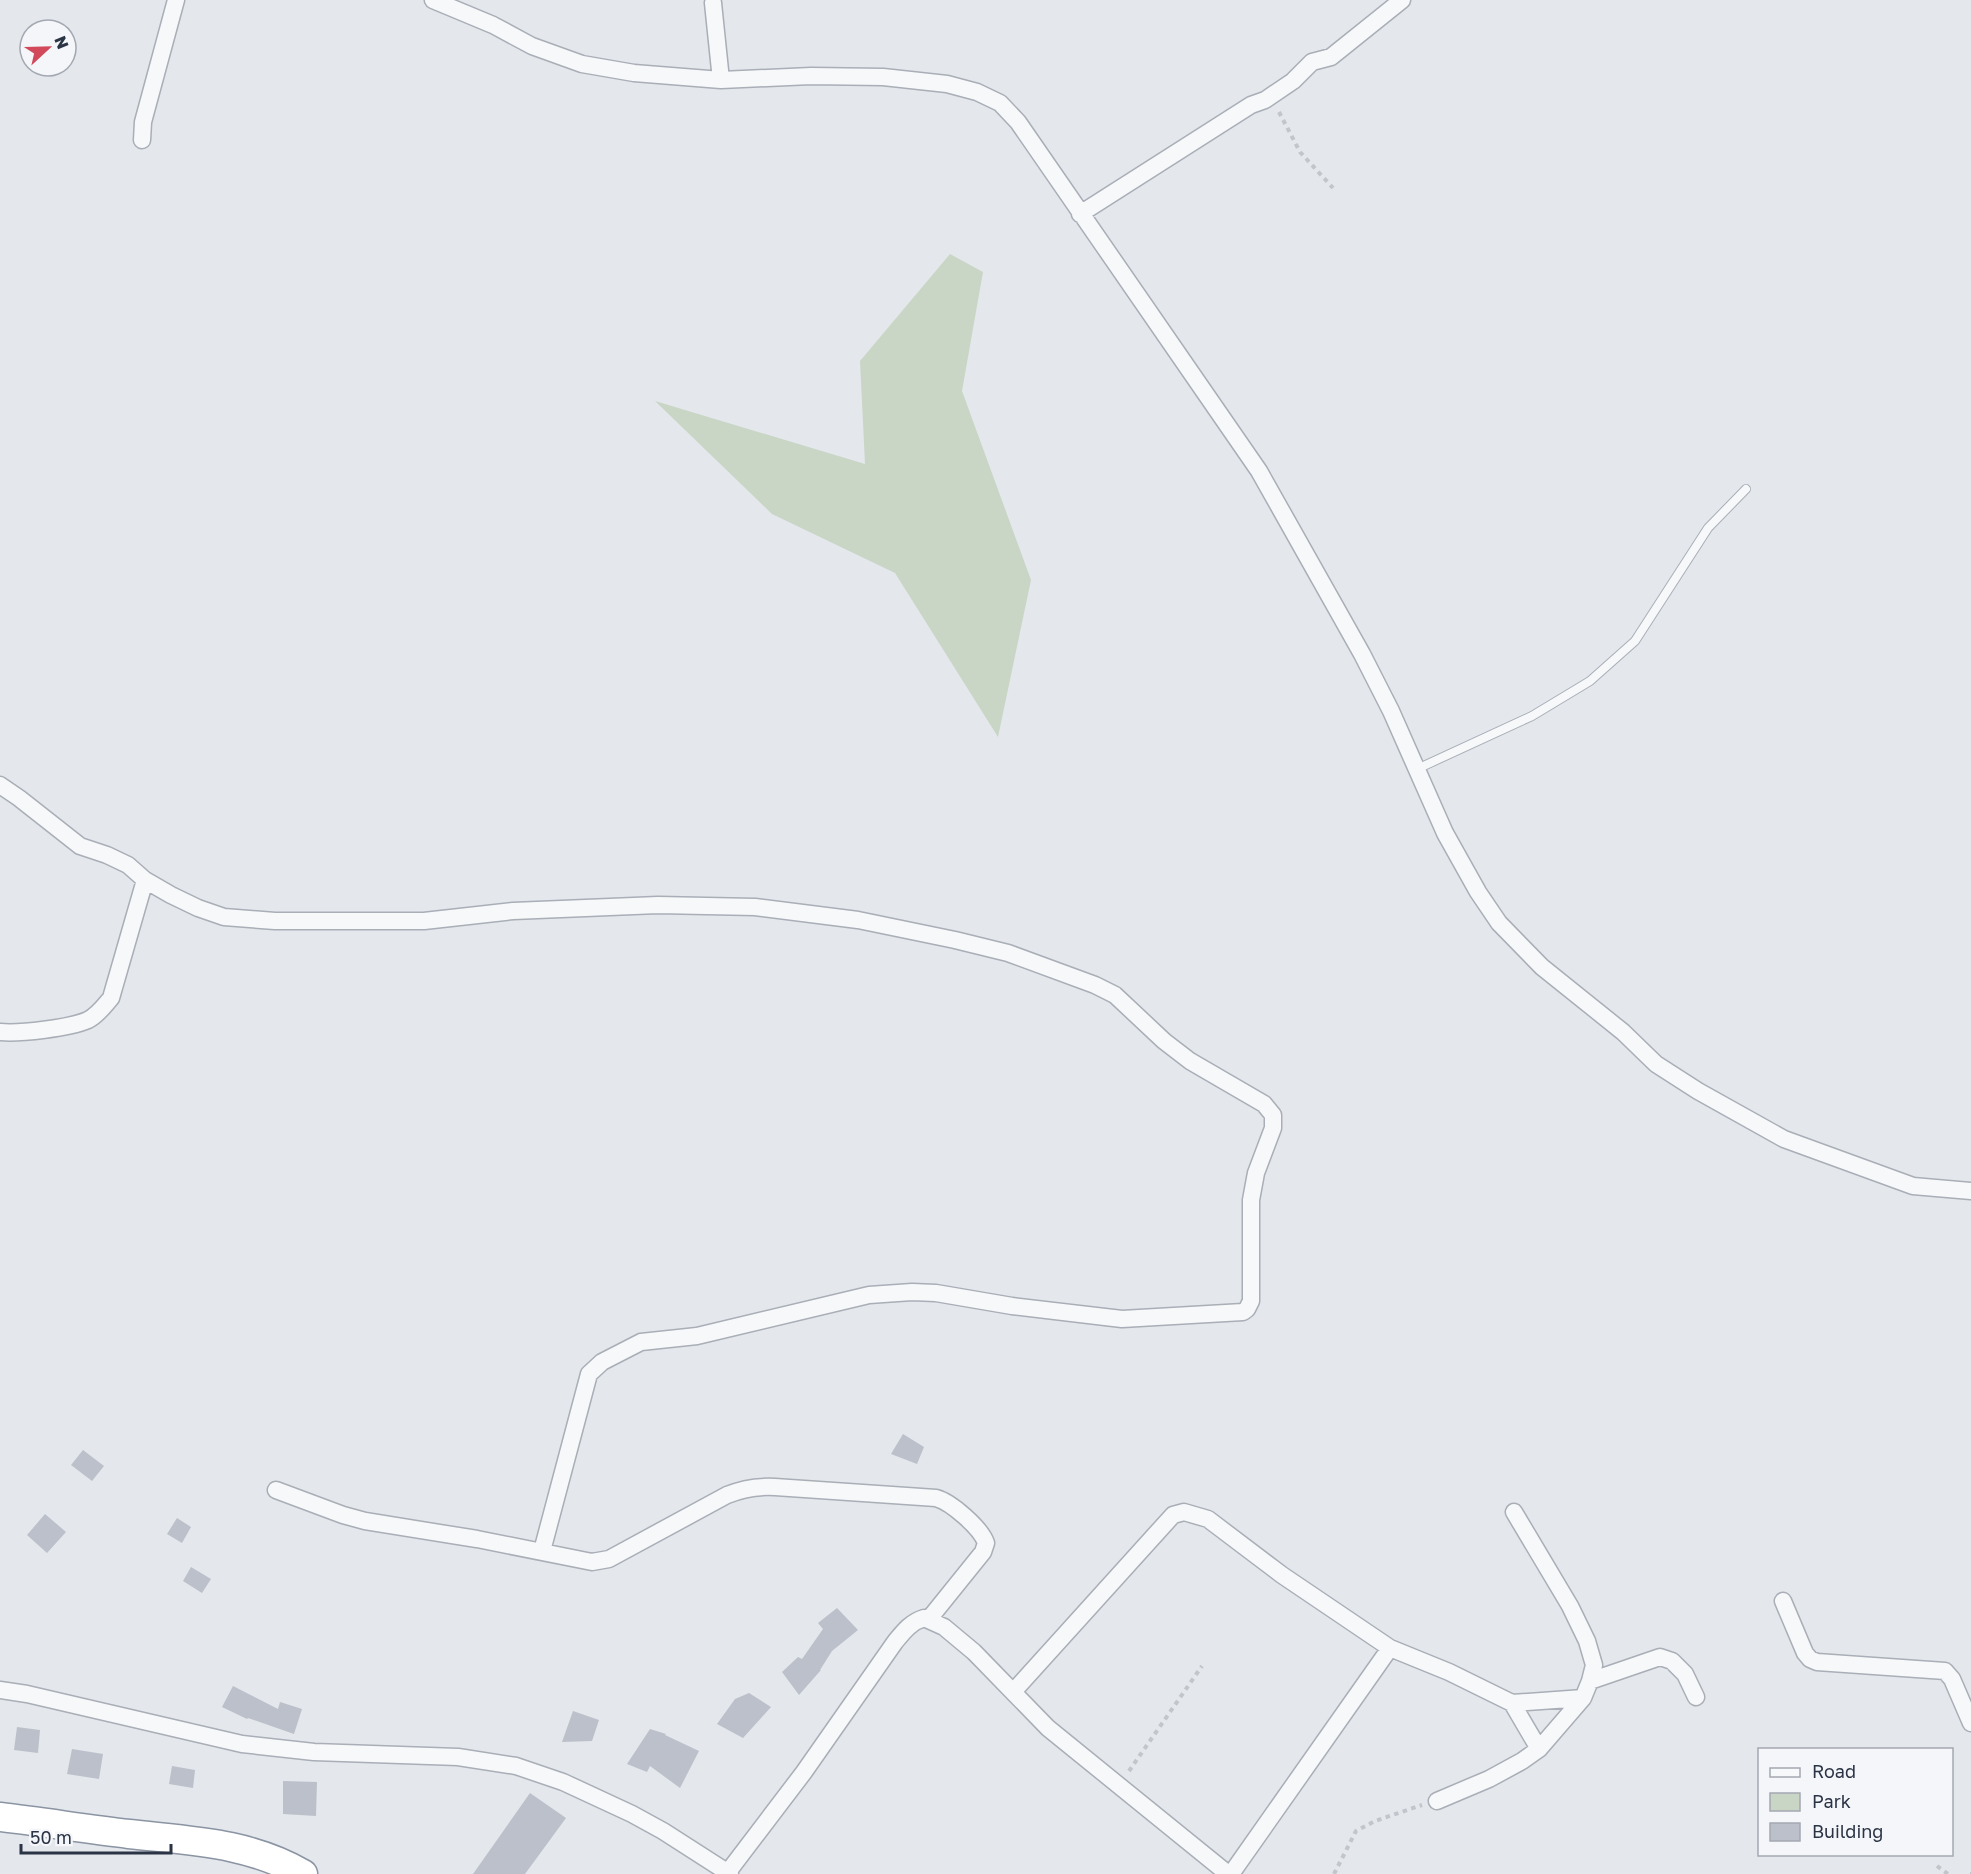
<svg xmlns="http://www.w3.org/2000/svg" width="1971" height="1874" font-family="'Golos Text',sans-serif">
<rect width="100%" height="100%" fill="#e4e7ec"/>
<path fill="#c9d6c5" d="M950 254 983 272 962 391 1031 580 998 737 895 573 772 514 655 401 865 464 860 361Z"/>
<path fill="#bbc0ca" d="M903 1434 924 1447 917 1464 891 1454Z
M83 1450 104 1466 92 1481 71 1465Z
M45 1514 66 1532 47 1553 27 1535Z
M177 1518 191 1527 182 1543 167 1534Z
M191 1567 211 1579 202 1593 183 1581Z
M837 1608 858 1630 832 1651 820 1670H821L799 1695 782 1672 798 1657 802 1659 823 1629 818 1623Z
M233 1686 278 1709 280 1702 302 1709 294 1734 248 1718 247 1719 222 1707Z
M749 1693 771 1707 743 1738 717 1724 735 1699Z
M573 1711 599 1720 592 1741 562 1742Z
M17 1727 40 1730 38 1753 14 1750Z
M650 1729 666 1734 665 1735 699 1751 680 1788 650 1766 647 1772 627 1764Z
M72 1749 103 1754 99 1779 67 1774Z
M172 1766 195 1770 193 1788 169 1784Z
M283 1781 317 1782 316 1816 283 1814Z
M530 1793 566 1818 525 1874H473Z"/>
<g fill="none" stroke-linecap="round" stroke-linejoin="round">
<g stroke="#a9aeb7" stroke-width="10">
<path id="service" d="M1417 769 1532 716 1590 681 1635 641 1708 528 1746 489"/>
</g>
<g stroke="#a9aeb7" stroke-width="19">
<path id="minor" d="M433 0 493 25 532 46 582 64 634 73 721 80 811 76 883 77 947 84 977 92 1000 103 1018 122 1259 471 1362 654 1391 711 1445 833 1478 892 1499 923 1542 967 1623 1032 1656 1064 1698 1091 1784 1139 1913 1186 1971 1191
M713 3 721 80
M142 140 143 122 176 0
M1080 214 1251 105 1265 100 1293 81 1312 62 1331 57 1402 0
M0 785 19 798 80 846 107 855 128 865 145 880 171 895 198 908 224 917 275 921H424L513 911 658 905 755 907 858 920 955 940 1008 953 1095 985 1115 995 1164 1041 1190 1061 1264 1104 1273 1115V1128L1256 1173 1251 1200V1301L1247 1309 1243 1312 1122 1319 1012 1306 936 1293 912 1292 869 1295 697 1336 641 1342 602 1362 589 1374 542 1551
M0 1032C19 1034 70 1028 88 1020 98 1015 104 1006 111 998L145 880
M276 1490 343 1515 365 1521 477 1539 592 1562 609 1559 727 1495C744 1488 758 1486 775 1487L936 1498C951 1502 981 1528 986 1543L983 1552 929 1619
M1783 1601 1805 1653 1810 1659 1817 1662 1945 1671 1952 1679 1971 1723
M1590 1681 1660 1657 1672 1661 1685 1674 1696 1697
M0 1690 27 1694 242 1744 314 1752 458 1757 516 1766 563 1782 632 1814 663 1831 730 1874
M1013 1692 1173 1515 1184 1512 1208 1519 1282 1575 1390 1648 1449 1672 1512 1703 1583 1698
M1512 1703 1539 1749
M1437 1801 1489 1779 1522 1761 1539 1749 1583 1698 1590 1681 1594 1665 1587 1641 1570 1606 1514 1512
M728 1872 804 1772 895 1642C904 1631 911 1622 924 1618L944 1627 974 1652 1048 1728 1228 1874
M1231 1874 1390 1648"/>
</g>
<g stroke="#8b94a3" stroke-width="31">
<path id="trunk" d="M0 1817C43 1822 86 1829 129 1834 190 1841 248 1842 303 1874"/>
</g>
<path stroke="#c2c5cb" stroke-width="4" stroke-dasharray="4.5 4.5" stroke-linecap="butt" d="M1279 112 1300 152 1333 188
M1129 1771 1202 1666
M1937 1866 1948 1874
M1334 1874 1356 1831 1375 1821 1422 1805
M1970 1874H1971"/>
<use href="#service" stroke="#f7f8fa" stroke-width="8"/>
<use href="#minor" stroke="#f7f8fa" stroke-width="16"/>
<use href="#trunk" stroke="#fff" stroke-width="28"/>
</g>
<rect x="1758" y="1748" width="195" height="108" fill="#f4f6f9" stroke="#a4a8b1" stroke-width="1.5"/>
<rect x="1770" y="1768" width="30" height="9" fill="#f7f8fa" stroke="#a4a8b1" stroke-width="1.5"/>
<text x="1812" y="1778" font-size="18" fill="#2b3445">Road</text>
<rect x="1770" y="1793" width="30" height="18" fill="#c9d6c5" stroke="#a4a8b1" stroke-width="1.5"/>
<text x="1812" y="1808" font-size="18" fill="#2b3445">Park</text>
<rect x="1770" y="1823" width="30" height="18" fill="#bbc0ca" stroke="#a4a8b1" stroke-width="1.5"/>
<text x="1812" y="1838" font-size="18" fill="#2b3445">Building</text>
<g transform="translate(48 48) rotate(68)"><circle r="28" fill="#f4f6f9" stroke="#a4a8b1" stroke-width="1.5"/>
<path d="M0-4.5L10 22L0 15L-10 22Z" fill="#d1495b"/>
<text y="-9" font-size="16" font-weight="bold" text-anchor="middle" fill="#2b3445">N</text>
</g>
<path d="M21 1844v9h150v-9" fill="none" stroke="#2b3445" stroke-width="3"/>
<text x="30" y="1844" font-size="18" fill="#2b3445" stroke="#f4f6f9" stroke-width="4.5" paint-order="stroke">50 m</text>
</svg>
